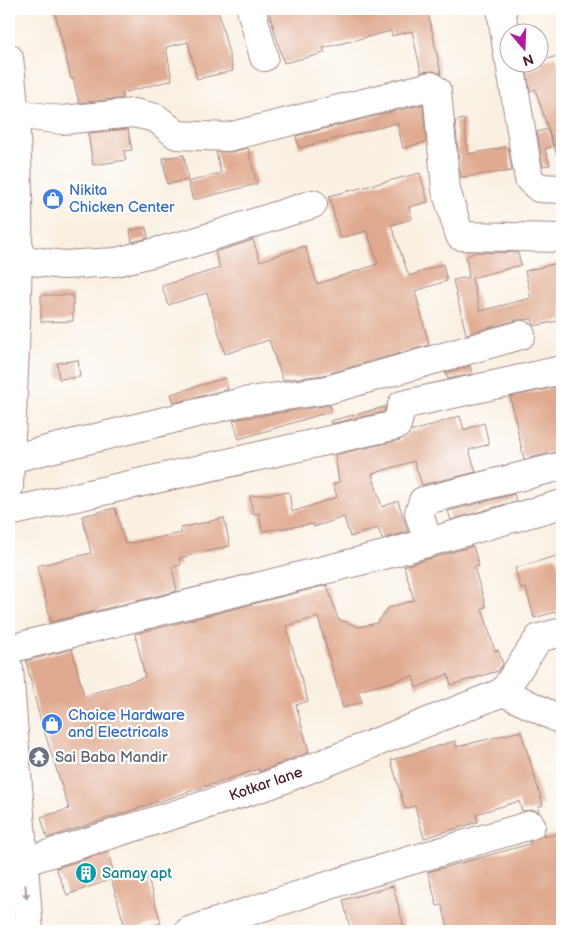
<svg xmlns="http://www.w3.org/2000/svg" width="571" height="940" font-family="'Balsamiq Sans',sans-serif">
<rect width="100%" height="100%" fill="#fff"/>
<filter id="ink" filterUnits="userSpaceOnUse"><feTurbulence type="fractalNoise" baseFrequency=".02" numOctaves="2"/><feDisplacementMap in="SourceGraphic" scale="10" xChannelSelector="R" yChannelSelector="G"/><feConvolveMatrix kernelMatrix="1 2 1 2 8 2 1 2 1" color-interpolation-filters="sRGB"/></filter>
<filter id="wash" filterUnits="userSpaceOnUse"><feTurbulence type="fractalNoise" baseFrequency=".0096" numOctaves="4" result="noise"/><feDisplacementMap in="SourceGraphic" scale="20" xChannelSelector="R" yChannelSelector="G"/><feGaussianBlur stdDeviation="1.12" result="paint"/><feColorMatrix in="noise" values="0 0 0 0 0 0 0 0 0 0 0 0 0 0 0 0 0 1.4 0 .05"/><feComposite in="paint" operator="in"/></filter>
<g filter="url(#wash)">
<rect width="100%" height="100%" fill="#f9f0e2"/>
<g id="blocks">
<path fill="#e0aa90" d="M54 9H218L233 71 197 79 188 42 166 47 172 80 122 93 123 98 79 103 73 78 71 79Z
M268 9H424L425 13 428 12 441 74 434 71 421 72 412 31 392 36 391 31 323 48 325 53 284 63Z
M556 56 562 74V160L559 161 535 89 530 91 527 71 542 66 541 62Z
M423 104 426 142 403 148 397 123 299 148 296 136Z
M464 119 468 154 508 147 512 171 461 177 455 121Z
M128 129 132 150 124 151 126 160 93 165 88 133Z
M547 129 553 146 545 149 550 165 543 166 537 132Z
M248 148 257 184 193 200 188 182 221 173 216 152H232Z
M184 155 188 180 167 184 163 158Z
M420 173 428 202 409 207 412 219 391 225 409 276 443 264 447 281 415 291 429 345 324 375 283 380 269 340 225 354 207 293 168 305 162 286 220 268 215 252 253 240 260 261 305 246 317 284 378 264 367 231 340 238 329 196Z
M146 227 148 238 132 242 130 230Z
M476 252 518 253 521 265 472 278 480 311 531 298 525 271 562 262V320L534 326 532 319 517 320 466 334 453 280 469 277 466 257Z
M41 295H73V321L41 322Z
M78 360 80 377 59 379 57 363Z
M470 366 472 374 448 379 445 373Z
M225 378 228 389 174 403 171 394Z
M560 386 562 451 524 459 510 397Z
M330 405 332 411 239 439 233 420Z
M385 407 384 412 331 424 330 421Z
M460 416 464 430 484 423 489 444 469 450 476 472 422 485 414 461 372 474 382 507 398 501 408 532 382 539 378 528 350 537 344 517 314 527 313 524 262 531 259 513 253 514 250 496 289 492 292 512 337 497 333 484 339 482 335 455 400 440 410 432Z
M514 494 516 501 451 520 448 511Z
M115 508 125 544 182 533 180 528 224 518 230 546 179 558 181 565 172 567 177 591 51 622 37 566 91 553 82 516Z
M473 546 479 566 474 567 486 607 482 608 495 651 498 650 503 664 498 671 451 685 448 674 416 688 413 676 358 691 362 702 343 708 318 617 286 626 308 701 296 705 309 752 259 772V769L47 838 41 817 69 809 38 711 26 661 72 649 84 696 145 677 135 634 327 585 338 619 359 627 377 623 388 608 414 600 404 566Z
M556 556 562 576V610L534 618 526 588 521 589 515 568Z
M521 731 543 805 538 807 539 812 534 810 522 811 519 801 476 814 478 822 424 838 415 806 405 809 391 760 455 741 456 747Z
M562 833V931H449L442 905 437 906 428 872 530 844 529 842 544 834V837Z
M108 852 115 878 67 895 56 868Z
M146 872 161 923 126 931 112 881Z
M393 886 405 931H351L343 900Z"/>
</g>
</g>
<g filter="url(#ink)">
<use href="#blocks" fill-opacity="0" stroke="#a28886" stroke-width="1"/>
<g fill="none" stroke-linecap="round" stroke-linejoin="round">
<g stroke="#a28886" stroke-width="30">
<path id="minor" d="M251 9 264 57
M501 9 508 56
M510 62 529 179 539 188 562 189
M16 114 62 120 134 113 156 118 177 135 228 137 431 86 437 91 446 190 460 236 562 238
M9 258 63 265 116 262 191 243 313 204
M10 459 242 402 327 390 521 335
M9 512 397 425 402 405 562 370
M428 543 419 513 423 501 562 466
M9 649 384 555 562 504
M503 692 559 719 562 718
M9 863 23 862 269 785 503 692 539 638 562 632
M189 931 358 876 531 825"/>
</g>
<g stroke="#a28886" stroke-width="30">
<path id="major" d="M9 58C27 200 14 344 9 487
M9 669 29 931"/>
</g>
<use href="#minor" stroke="#fff" stroke-width="28"/>
<use href="#major" stroke="#fff" stroke-width="28"/>
</g>
<defs><path id="oneway-solid" d="M-6-.8H1V-3.2L6.5 0L1 3.2V.8H-6Z" transform="scale(1.25)"/></defs>
<use fill="#ae9aa0" href="#oneway-solid" transform="translate(26 892) rotate(85)"/>
</g>
<defs>
<g id="shop-disc" transform="scale(1.125)"><circle r="9.5" fill="#3f7fe0" stroke="#fff"/><path d="M-5-2.5h2.3a2.7 3.5 0 0 1 5.4 0H5L5.5 6h-11ZM-1.5-2.5h3a1.5 2.3 0 0 0-3 0Z" fill="#fff"/></g>
<g id="temple-disc" transform="scale(1.125)"><circle r="9.5" fill="#6b7280" stroke="#fff"/><path d="M0-6L5-2H3V0L6.5 2.5H4V6H1.5V3h-3V6H-4V2.5H-6.5L-3 0V-2H-5Z" fill="#fff"/></g>
<g id="building-disc" transform="scale(1.125)"><circle r="9.5" fill="#0f9aa8" stroke="#fff"/><path d="M-4-6H4V6H1V3H-1V6H-4ZM-2.5-4.3h1.7v1.8h-1.7ZM.8-4.3h1.7v1.8H.8ZM-2.5-1h1.7V.8h-1.7ZM.8-1h1.7V.8H.8Z" fill="#fff"/></g>
</defs>
<g fill-rule="evenodd">
<use href="#shop-disc" x="53" y="199"/>
<use href="#shop-disc" x="52" y="724"/>
<use href="#temple-disc" x="39" y="757"/>
<use href="#building-disc" x="86" y="873"/>
</g>
<g text-anchor="middle" dominant-baseline="central" stroke-width="4.5" stroke-linejoin="round" paint-order="stroke">
<g font-size="15" fill="#366cbe" stroke="#fff" text-anchor="start">
<text x="69" y="190">Nikita<tspan x="69" dy="17">Chicken Center</tspan></text>
<text x="68" y="715">Choice Hardware<tspan x="68" dy="17">and Electricals</tspan></text>
</g>
<g font-size="15" fill="#5b616d" stroke="#fff" text-anchor="start">
<text x="55" y="757">Sai Baba Mandir</text>
</g>
<g font-size="15" fill="#4a1f2b" stroke="#fff">
<text transform="translate(266 784) rotate(-19)">Kotkar lane</text>
</g>
<g font-size="15" fill="#0d838f" stroke="#fff" text-anchor="start">
<text x="102" y="873">Samay apt</text>
</g>
</g>
<rect width="571" height="940" fill="none" stroke="#fff" stroke-width="30"/>
<g transform="translate(524 48) rotate(161)"><circle r="24" fill="#ffffff" stroke="#b7a5aa"/>
<path d="M0-4L9 19L0 12L-9 19Z" fill="#b5179e"/>
<text y="-8" font-size="14" font-weight="bold" text-anchor="middle" fill="#4a1f2b">N</text>
</g>
</svg>
